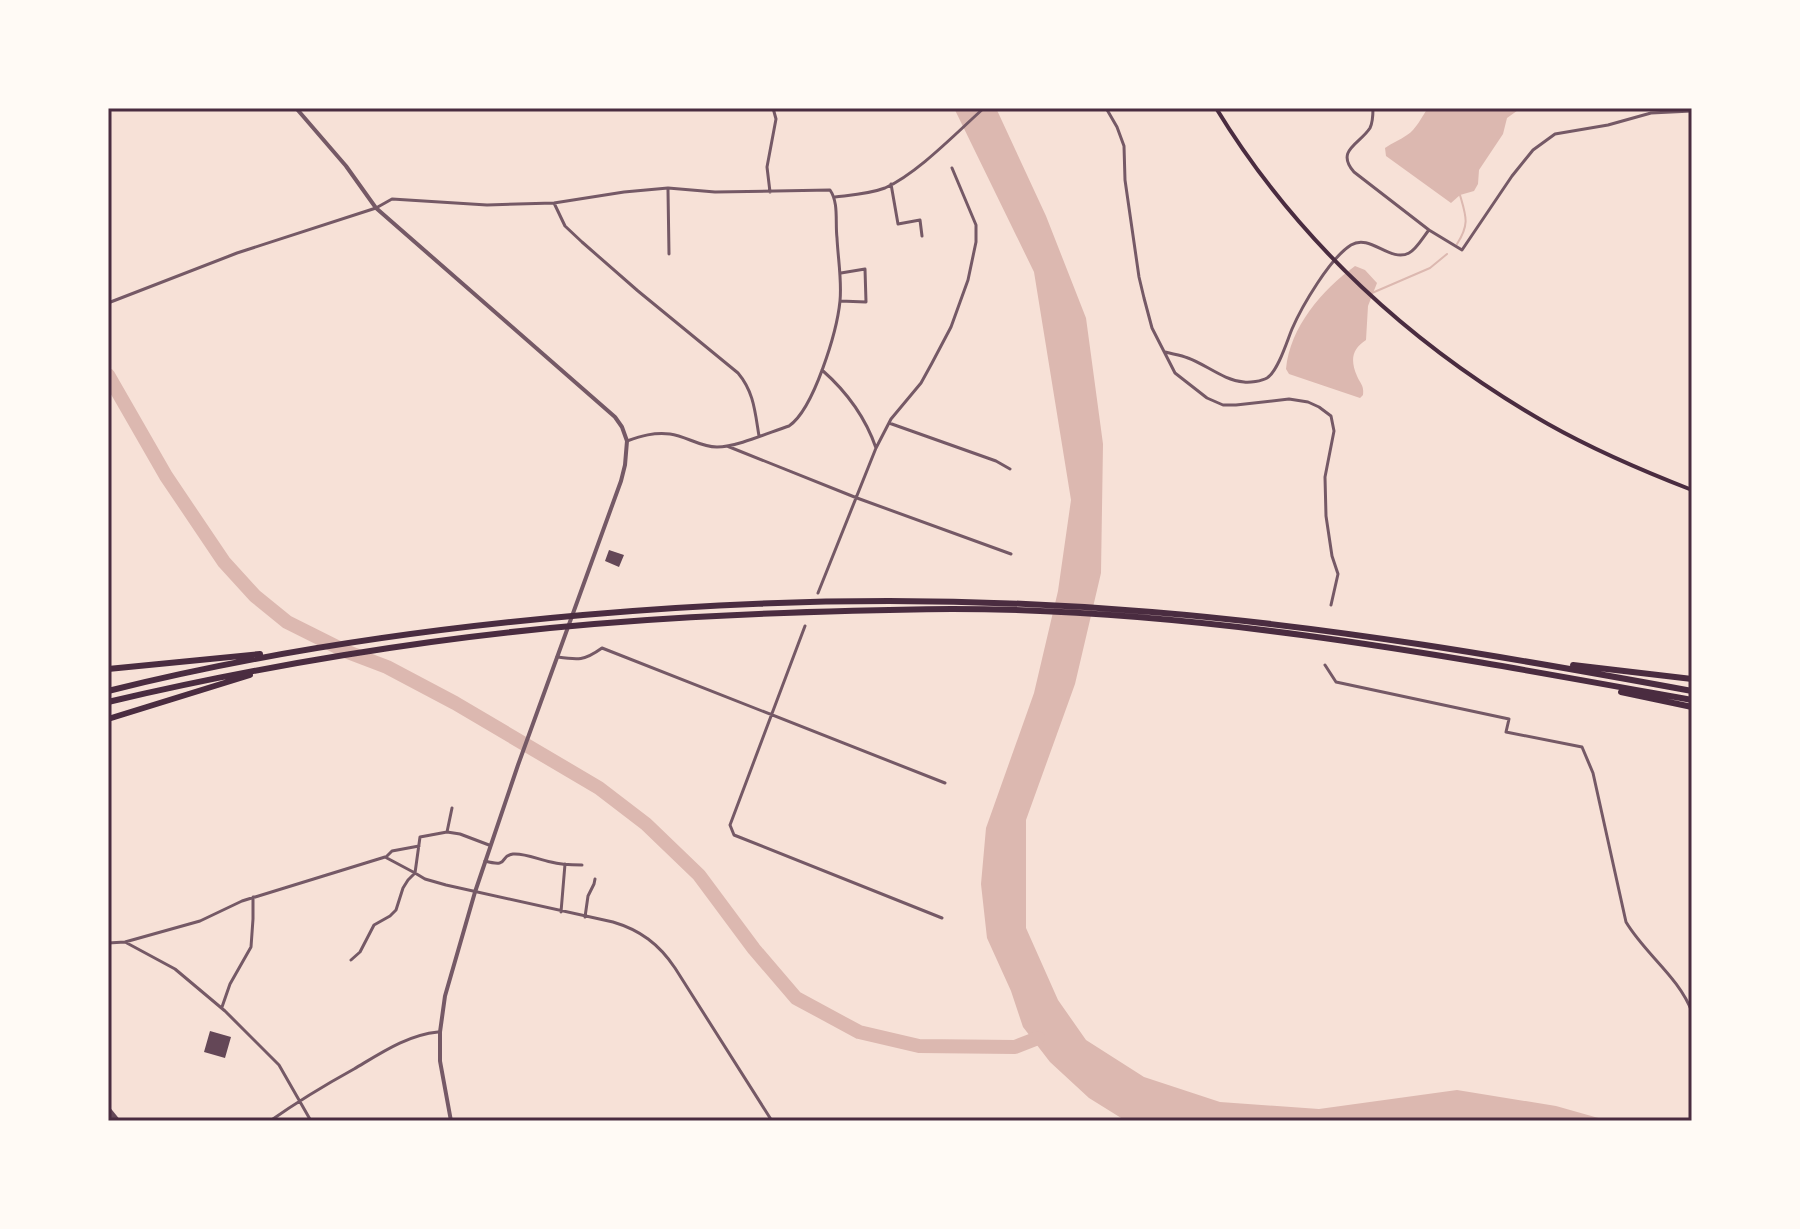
<svg xmlns="http://www.w3.org/2000/svg" width="1800" height="1229" font-family="Raleway,sans-serif">
<rect width="100%" height="100%" fill="#f7e1d7"/>
<path fill="#dcb8b0" d="M954 108H996L1046 216 1086 318 1103 444 1101 573 1075 684 1026 820V928L1058 1000 1086 1040 1144 1077 1220 1102 1319 1109 1457 1090 1556 1106 1609 1121H1126L1089 1098 1050 1062 1023 1027 1011 991 987 938 981 884 986 828 1034 693 1058 591 1071 500 1034 272Z
M1428 108H1521L1507 118 1503 134 1479 170 1478 184 1474 191 1460 195 1451 203 1386 156 1385 148C1392 143 1400 140 1407 135 1416 130 1422 116 1428 108Z
M1355 266 1365 270 1377 283 1368 306 1366 340C1352 349 1350 360 1357 376 1361 385 1364 385 1363 395L1360 398 1289 374 1286 369C1290 327 1322 290 1355 266Z"/>
<g fill="none" stroke-linecap="round" stroke-linejoin="round">
<path stroke="#dcb8b0" stroke-width="2" d="M1457 244C1470 224 1466 216 1460 195
M1372 293 1430 268 1447 254"/>
<path stroke="#dcb8b0" stroke-width="14" d="M108 375 166 476 224 562 255 596 287 622 345 651 387 667 455 703 599 788 646 824 699 875 754 949 796 998 859 1032 919 1046 1015 1047 1038 1038"/>
</g>
<path fill="#644757" d="M609 550 624 555 619 567 605 561Z
M210 1031 231 1037 225 1058 204 1052Z
M108 1105 121 1121H108Z"/>
<g fill="none" stroke-linecap="round" stroke-linejoin="round">
<path stroke="#755966" stroke-width="3" d="M1106 108 1117 127 1124 146 1125 180 1139 277 1144 298 1152 328 1175 373 1207 398 1223 405H1236L1289 399 1308 402 1319 407 1331 416 1334 431 1325 477 1326 516 1332 556 1338 574 1331 605
M1373 108C1373 115 1373 122 1370 128 1360 144 1335 150 1354 172L1429 230 1462 250 1512 176 1533 150 1555 134 1608 125 1651 113 1692 111
M891 184 898 224 920 220 922 236
M668 190 669 254
M770 192 767 167 776 119 773 108
M835 197C851 195 869 194 885 188 918 173 956 133 984 108
M554 203 565 226 582 242 638 291 738 373C754 392 755 412 759 436
M840 301 866 302 865 269 841 273
M108 303 237 253 376 208 392 199 487 205 554 203 624 192 668 188 715 192 830 190C839 203 835 222 837 238 838 259 842 280 840 301 837 331 814 409 789 426 770 432 737 447 717 447 700 447 686 436 670 434 654 432 641 436 627 441
M1165 352C1172 354 1181 355 1188 358 1207 365 1223 380 1244 382 1249 383 1262 381 1267 378 1278 371 1287 341 1292 329 1302 306 1330 258 1351 245 1370 233 1390 263 1409 253 1417 249 1423 237 1429 230
M822 370C847 392 865 416 876 448
M889 423 996 461 1010 469
M727 446 857 498 1011 554
M818 593 876 448 891 419 921 383 932 363 951 327 968 280 976 242V225L952 168
M805 626 730 825 734 835 942 918
M557 657C578 660 584 661 602 648L945 783
M1325 665 1336 682 1509 719 1506 732 1582 747 1593 773 1626 922C1645 954 1679 977 1692 1012
M452 808 447 832 420 837 415 873 425 879 446 885 613 922C640 930 659 944 675 968L772 1121
M447 832 460 834 489 845
M386 857 392 851 419 846
M485 861C511 868 498 856 513 854 526 853 539 860 551 862 561 865 572 865 582 865
M561 912 565 864
M585 917 588 896 594 884 595 879
M125 942 175 969 225 1011 279 1065 311 1121
M108 943 125 942 200 921 242 901 385 857 415 873 408 880 403 888 396 910 390 916 374 925 360 952 351 960
M222 1007 230 984 251 947 253 919V897
M270 1121C297 1102 325 1085 354 1069 381 1053 407 1035 438 1032"/>
<path stroke="#755966" stroke-width="4" d="M296 108 346 166 376 208 615 417 622 427 627 441 625 465 621 481 518 765 475 892 445 996 440 1032V1061L451 1121"/>
<path stroke="#4a2c40" stroke-width="4" d="M1216 108C1297 241 1413 347 1548 424 1594 450 1643 471 1692 490"/>
<path stroke="#4a2c40" stroke-width="6" d="M1573 665 1692 679
M108 669 260 654
M108 691C264 652 423 629 583 615 772 598 963 596 1152 612 1334 627 1513 658 1692 691
M1621 692 1692 707
M108 702C214 677 322 657 431 642 603 618 778 611 952 609 1201 609 1448 656 1692 700
M108 719 250 675"/>
</g>
<rect width="1800" height="1229" fill="none" stroke="#fffaf5" stroke-width="220"/>
<rect x="110" y="110" width="1580" height="1009" fill="none" stroke="#4a2c40" stroke-width="3"/>
</svg>
